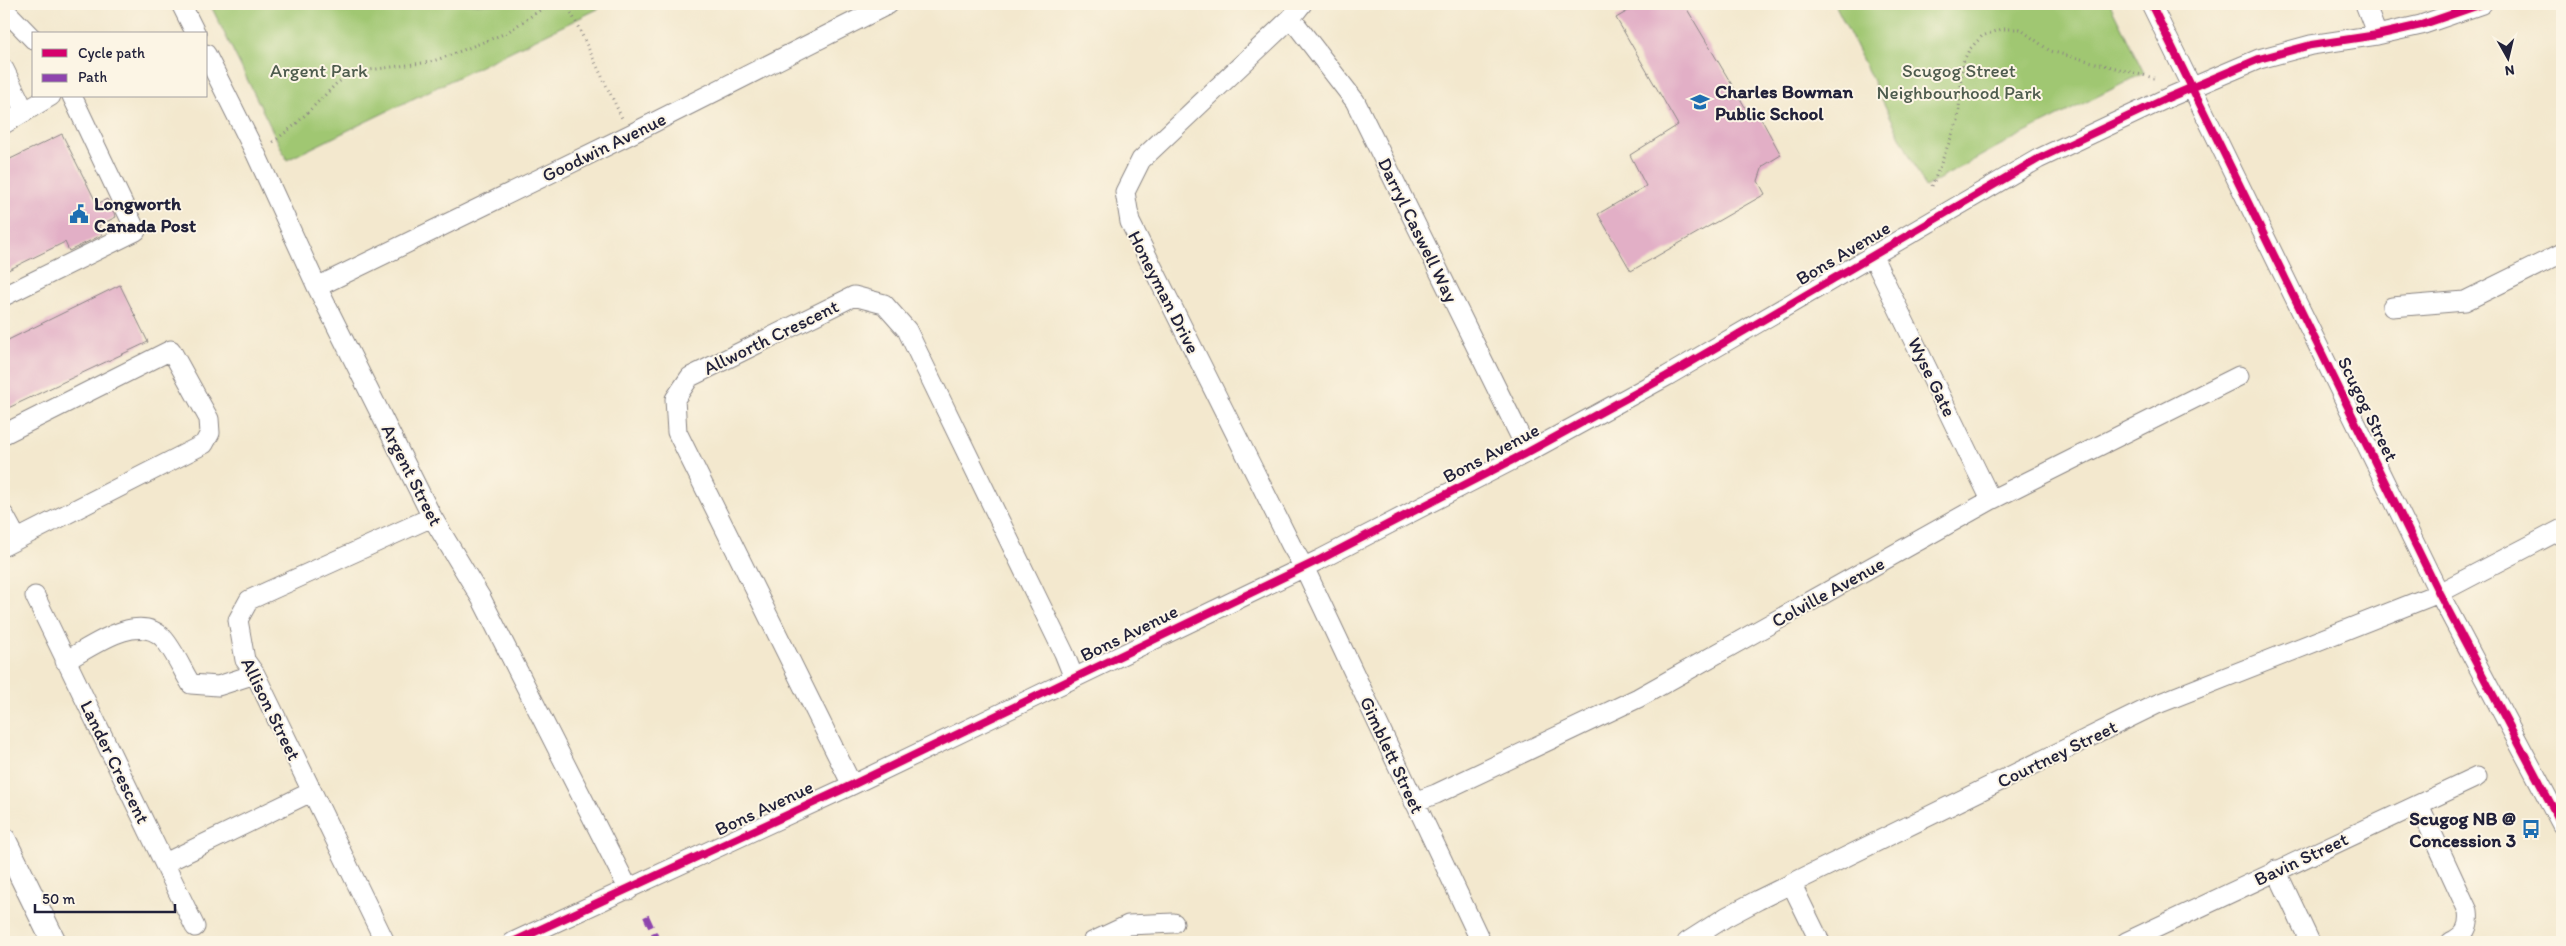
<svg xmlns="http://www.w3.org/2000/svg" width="2566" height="946" font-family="Itim,sans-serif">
<rect width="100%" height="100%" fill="#fcf5e5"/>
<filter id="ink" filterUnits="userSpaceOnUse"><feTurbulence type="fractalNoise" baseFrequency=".02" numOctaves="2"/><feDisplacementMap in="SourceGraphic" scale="10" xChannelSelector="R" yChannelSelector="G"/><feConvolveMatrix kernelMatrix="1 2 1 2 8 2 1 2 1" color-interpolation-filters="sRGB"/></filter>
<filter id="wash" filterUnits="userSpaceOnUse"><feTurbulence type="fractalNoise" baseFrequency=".0096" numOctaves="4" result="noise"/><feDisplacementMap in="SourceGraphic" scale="20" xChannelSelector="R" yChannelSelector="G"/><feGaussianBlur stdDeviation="1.12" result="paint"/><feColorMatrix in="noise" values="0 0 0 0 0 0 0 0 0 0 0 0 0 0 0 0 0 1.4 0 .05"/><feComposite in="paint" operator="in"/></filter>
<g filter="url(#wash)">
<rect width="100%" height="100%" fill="#f3e8ce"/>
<path fill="#a0c772" stroke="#617456" d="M210 4H605L606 5 287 160Z
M1835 4H2110L2144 73 1999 146 1925 187Z"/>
<g id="blocks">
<path fill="#e2afc6" d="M1640 4H1684L1751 117 1758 113 1781 155 1763 166 1758 181 1765 194 1631 271 1598 214 1646 186 1630 155 1678 125 1616 18Z
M62 134 97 204 107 199 116 217 98 226 102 235 69 251 65 242 4 272V162Z
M120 285 148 342 4 410V342Z"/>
</g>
</g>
<g filter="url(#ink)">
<use href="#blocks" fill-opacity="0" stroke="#8a8584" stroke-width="1"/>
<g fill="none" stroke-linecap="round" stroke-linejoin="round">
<g stroke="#8a8584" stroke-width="21">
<path id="minor" d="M181 4 196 34
M1302 4 1291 18 1141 160 1125 192 1130 222 1291 545 1304 567 1481 942
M2151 4 2439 593 2562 825
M2365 4 2377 35
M4 9 34 40
M1291 18 1355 101 1528 452
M206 54 256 154 317 287 432 517 481 598 629 890
M4 69 25 112
M4 124 51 96
M1872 255 1991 500
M317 287 631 134 889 4
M4 296 136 231 72 96
M2392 307 2465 301 2562 253
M4 434 171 350 209 419 210 433 204 444 4 546
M4 515 17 539
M35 596 195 927
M65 661C90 648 137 611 163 638 174 650 182 670 191 684L218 686 255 674
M852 785 677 432 675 399 690 377 854 296 884 304 907 330 1064 653 1074 678
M1414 802 1436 794 1638 698 1991 500 2239 376
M2419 805 2468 911C2470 927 2465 935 2451 942
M165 863 311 792
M2276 870 2310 942
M1792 885 1820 942
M385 942 255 674 245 660 238 620 249 600 432 517
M513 942 852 785 1321 559 1528 452 1667 376 2038 159 2165 99 2259 59 2311 45 2377 35 2421 25 2482 4
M1092 942 1128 925 1174 923
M1687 942 1726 917 1758 900 2155 705 2439 593 2562 529
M2126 942 2477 777"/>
</g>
<g stroke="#8a8584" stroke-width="26">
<path id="major" d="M4 840 54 942"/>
</g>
<path stroke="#8a8584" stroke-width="3" stroke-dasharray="1 4" stroke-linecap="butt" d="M567 4 622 118
M273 142 295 125 337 83 354 72 430 62 448 56 506 33 549 4
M1932 186 1958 120 1963 62 1969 50 1982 36 2002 29H2020L2050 51 2154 78"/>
<use href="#minor" stroke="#fff" stroke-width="19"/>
<use href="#major" stroke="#fff" stroke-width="24"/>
<path stroke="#8e44ad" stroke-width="6" stroke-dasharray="12 6" stroke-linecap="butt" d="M1479 4 1481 5
M646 916 658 942"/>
<g stroke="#fcf5e5" stroke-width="11">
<path id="cycleway" d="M2151 4 2439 593 2562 825
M513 942 852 785 1321 559 1528 452 1667 376 2038 159 2165 99 2259 59 2311 45 2377 35 2421 25 2482 4"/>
</g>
<use href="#cycleway" stroke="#d6006c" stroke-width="8"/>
</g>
</g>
<defs>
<g id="school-bare" transform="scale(1.5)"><path d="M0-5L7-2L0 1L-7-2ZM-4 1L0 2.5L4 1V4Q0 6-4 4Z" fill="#1f6fb2" stroke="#fcf5e5" stroke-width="2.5" paint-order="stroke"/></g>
<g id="civic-bare" transform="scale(1.5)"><path d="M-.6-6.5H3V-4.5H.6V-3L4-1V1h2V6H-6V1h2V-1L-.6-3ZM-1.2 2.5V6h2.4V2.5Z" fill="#1f6fb2" stroke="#fcf5e5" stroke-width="2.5" paint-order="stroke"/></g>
<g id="bus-bare" transform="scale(1.5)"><path d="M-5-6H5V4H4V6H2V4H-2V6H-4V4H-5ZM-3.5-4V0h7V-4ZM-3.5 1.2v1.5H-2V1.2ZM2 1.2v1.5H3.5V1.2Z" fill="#1f6fb2" stroke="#fcf5e5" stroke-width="2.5" paint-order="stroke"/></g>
</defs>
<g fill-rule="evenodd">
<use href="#school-bare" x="1700" y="102"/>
<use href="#civic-bare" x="79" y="214"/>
<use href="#bus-bare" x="2531" y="829"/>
</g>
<g text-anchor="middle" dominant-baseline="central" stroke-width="4" stroke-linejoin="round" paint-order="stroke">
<g font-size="19" fill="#4e5c4e" stroke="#fcf5e5">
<text x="319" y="70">Argent Park</text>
<text x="1959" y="70">Scugog Street<tspan x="1959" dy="22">Neighbourhood Park</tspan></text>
</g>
<g font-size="19" font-weight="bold" fill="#22223b" stroke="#fcf5e5" text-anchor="start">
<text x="1715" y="91">Charles Bowman<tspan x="1715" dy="22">Public School</tspan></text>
<text x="94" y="203">Longworth<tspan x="94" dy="22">Canada Post</tspan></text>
<text x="2516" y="818" text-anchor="end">Scugog NB @<tspan x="2516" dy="22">Concession 3</tspan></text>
</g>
<g font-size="19" fill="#22223b" stroke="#fcf5e5">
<text transform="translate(604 147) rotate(-26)">Goodwin Avenue</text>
<text transform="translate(1418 230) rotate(64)">Darryl Caswell Way</text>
<text transform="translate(1843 253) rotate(-31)">Bons Avenue</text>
<text transform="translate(1164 292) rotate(63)">Honeyman Drive</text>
<text transform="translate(771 337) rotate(-26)">Allworth Crescent</text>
<text transform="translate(1932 377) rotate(64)">Wyse Gate</text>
<text transform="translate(2368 409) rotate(64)">Scugog Street</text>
<text transform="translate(1491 453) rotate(-28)">Bons Avenue</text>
<text transform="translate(412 475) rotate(63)">Argent Street</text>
<text transform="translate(1828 592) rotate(-29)">Colville Avenue</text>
<text transform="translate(1129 633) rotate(-26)">Bons Avenue</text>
<text transform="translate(271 709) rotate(64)">Allison Street</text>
<text transform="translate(2057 754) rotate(-26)">Courtney Street</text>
<text transform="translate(1392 755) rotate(65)">Gimblett Street</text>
<text transform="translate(115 762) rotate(64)">Lander Crescent</text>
<text transform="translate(764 808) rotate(-25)">Bons Avenue</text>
<text transform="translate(2301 859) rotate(-25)">Bavin Street</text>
</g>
</g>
<rect width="2566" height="946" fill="none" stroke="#fcf5e5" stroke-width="20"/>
<rect x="32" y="32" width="175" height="65" fill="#fcf5e5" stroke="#a5a1a1"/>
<rect x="42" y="49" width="25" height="8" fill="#d6006c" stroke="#a5a1a1"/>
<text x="78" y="58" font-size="15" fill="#22223b">Cycle path</text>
<rect x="42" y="74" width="25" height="8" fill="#8e44ad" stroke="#a5a1a1"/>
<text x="78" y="82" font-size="15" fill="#22223b">Path</text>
<g transform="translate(2508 58) rotate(172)" stroke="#fcf5e5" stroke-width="4" paint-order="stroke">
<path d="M0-4L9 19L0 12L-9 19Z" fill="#22223b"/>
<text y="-8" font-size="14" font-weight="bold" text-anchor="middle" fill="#22223b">N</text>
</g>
<path d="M35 904v8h140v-8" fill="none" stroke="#22223b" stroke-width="2.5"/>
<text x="42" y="904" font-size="15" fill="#22223b" stroke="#fcf5e5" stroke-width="4" paint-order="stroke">50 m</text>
</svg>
